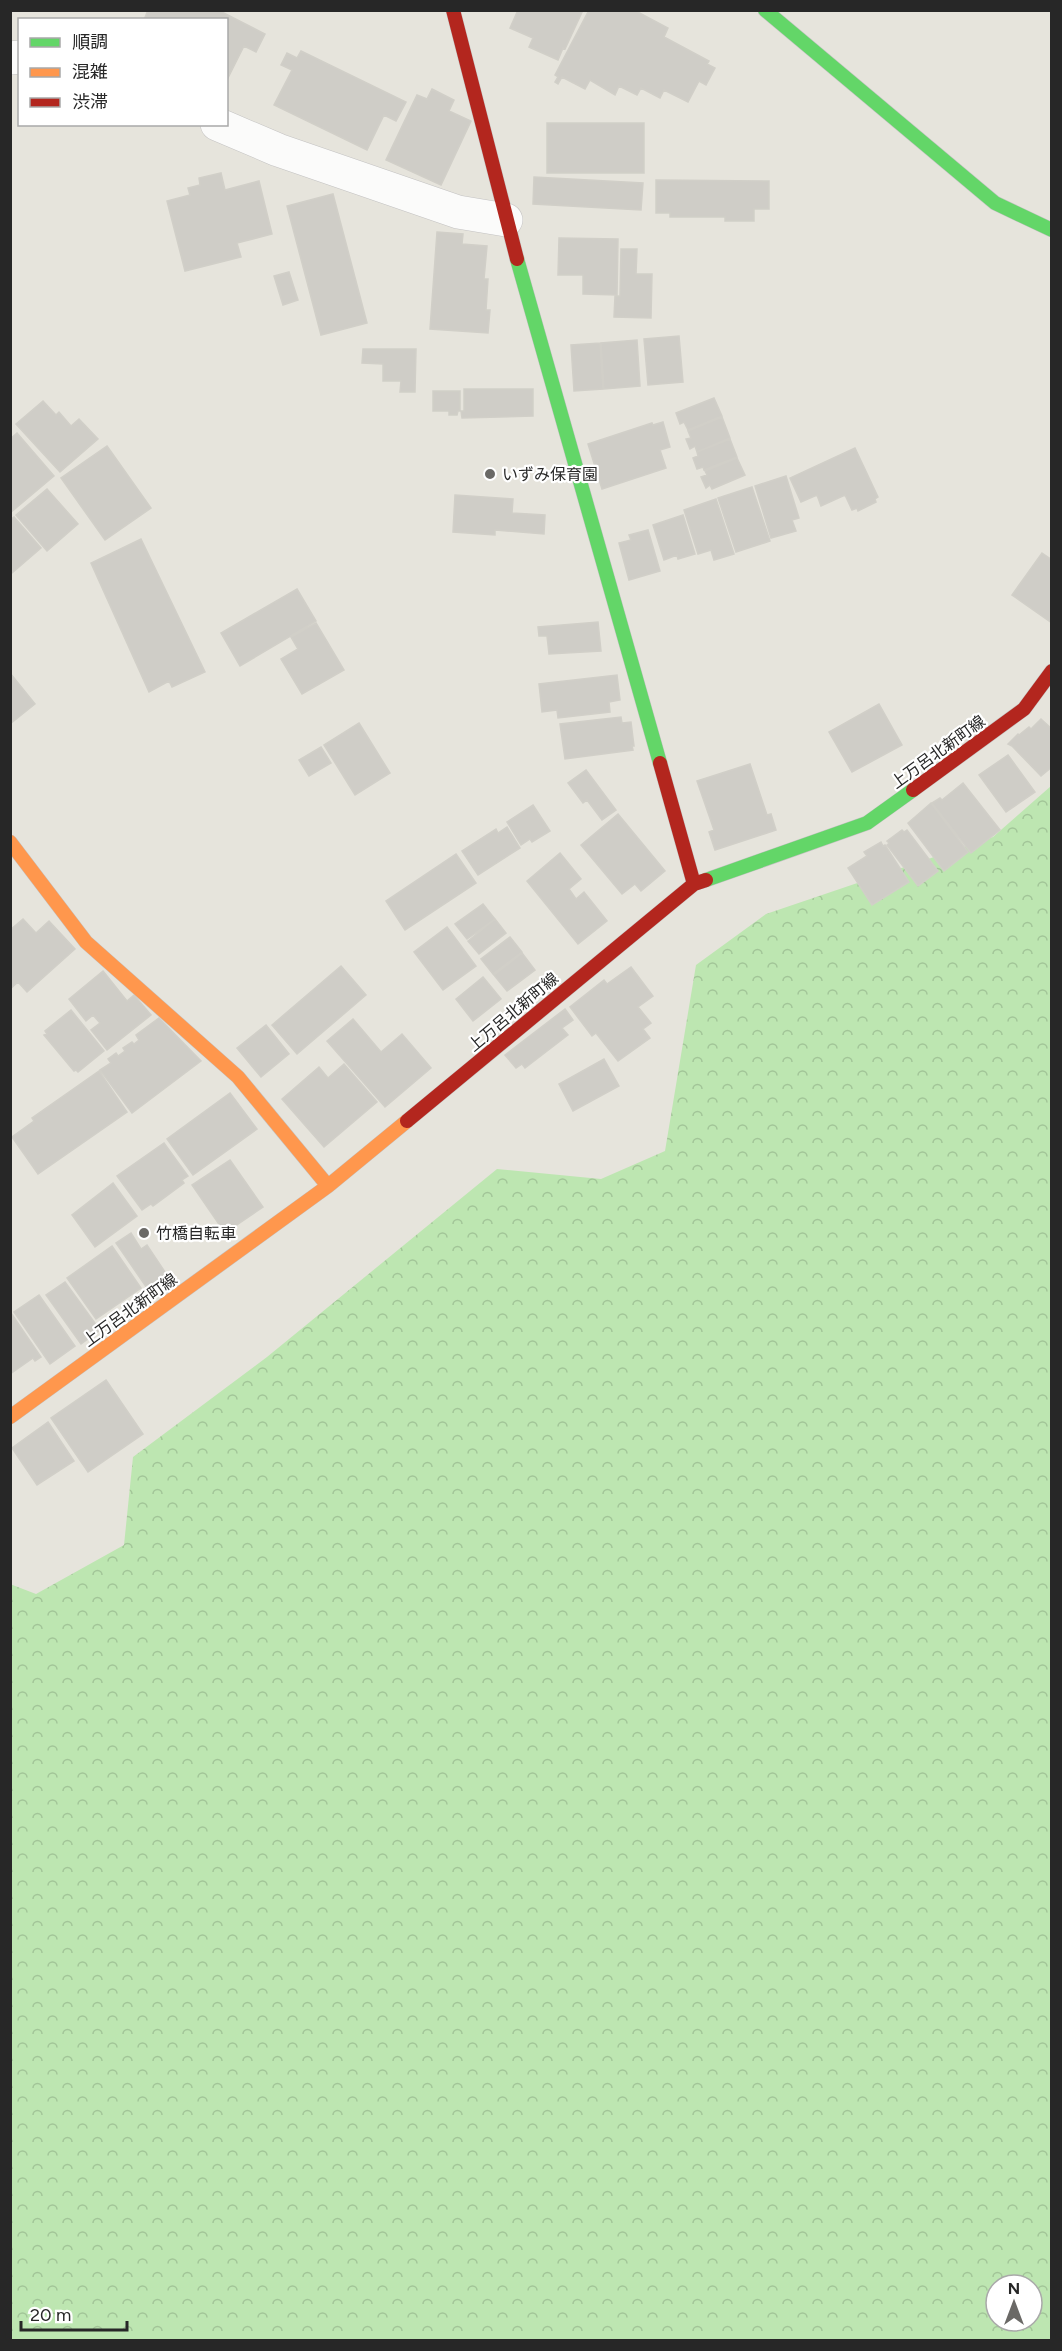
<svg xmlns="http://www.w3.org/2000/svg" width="1062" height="2351" font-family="Figtree,'Noto Sans JP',sans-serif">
<defs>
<pattern id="forest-crowns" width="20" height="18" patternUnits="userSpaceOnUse" patternTransform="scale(1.5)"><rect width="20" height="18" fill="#bde6b1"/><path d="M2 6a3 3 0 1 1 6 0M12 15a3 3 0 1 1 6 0" fill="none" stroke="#a2c598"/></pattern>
</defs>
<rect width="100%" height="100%" fill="#e6e4dc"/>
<path fill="url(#forest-crowns)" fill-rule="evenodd" d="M1051 786V2340H11L10 1584 36 1594 124 1545 133 1457 267 1357 497 1169 601 1179 665 1151 696 965 766 914 993 837ZM996 2285H1032V2321H996Z"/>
<path fill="#cfcdc7" stroke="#d1cfc8" stroke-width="1.5" d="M148 10H218L265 34 256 52 244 46 227 80 226 20H144Z
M518 10H583L565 49 563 48 558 60 529 47 533 38 510 28Z
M589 10H634L668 28 664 37 709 61 707 64 715 68 706 85 699 81 688 102 664 90 660 98 641 88 637 95 619 86 615 95 590 80 585 89 562 77 558 84 555 82 558 77 555 75Z
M301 51 406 102 396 121 384 115 367 150 274 105 292 70 281 65 287 53 297 58Z
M432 89 454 100 449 111 471 121 441 185 386 160 417 95 427 99Z
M547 123H644V173H547Z
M221 173 225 190 259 181 272 234 237 243 241 257 185 271 167 201 190 195 188 188 200 185 199 178Z
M534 177 643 183 641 210 533 204Z
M656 180 769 181V209H754V221H725V217H670V213H656Z
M333 194 367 323 321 335 287 206Z
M437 232 463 234 462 244 487 246 484 279H488L486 310H490L488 333 430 329Z
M559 238 618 239 617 295 583 294V275H558Z
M621 249H637L636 274H652L651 318 614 317 615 296H620Z
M289 272 298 300 283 305 274 276Z
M679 336 683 382 648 385 644 339Z
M637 340 640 386 604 389 601 343Z
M600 343 603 389 574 391 571 345Z
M363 349H416L415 392H400L401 381H383V364L362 363Z
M464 389H533V416L462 418 461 411H464Z
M433 391H460V411H458L457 415H449V411H433Z
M714 398 722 416 688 430 684 422 680 424 676 413Z
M43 401 56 415 59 412 71 426 79 419 98 439 60 472 16 424Z
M722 417 730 438 697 452 695 446 690 449 686 439 691 438 688 431Z
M663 422 670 447 660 450 666 468 602 489 588 444 652 423 653 425Z
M17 433 54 476 10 513V439Z
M730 439 737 457 704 470 703 467 697 469 693 458 698 456 697 452Z
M107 446 151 508 105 540 61 478Z
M855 448 878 497 875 499 876 502 858 511 857 508 852 510 845 495 821 506 817 495 801 502 790 478Z
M737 458 745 475 712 489 710 485 706 488 701 477 707 475 705 471Z
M786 476 799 518 792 520 796 531 771 538 755 486Z
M752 487 770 541 736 552 718 498Z
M47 489 78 524 47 551 16 515Z
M455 495 513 499 512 513 545 515 544 534 495 530V535L453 532Z
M716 499 734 554 714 560 711 550 698 554 684 510Z
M683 515 695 554 678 559 677 555 664 560 653 525Z
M14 517 41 548 12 573 10 520Z
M648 530 660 571 629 580 619 543 631 540 629 535Z
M141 539 205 672 172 687 169 681 149 692 91 563Z
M1042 553 1052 560V623L1012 595Z
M297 589 316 621 240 666 221 633Z
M598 622 601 651 549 654 547 636H539L538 627Z
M316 623 344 670 302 694 281 659 298 649 291 637Z
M10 673 35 704 10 724Z
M617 675 620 700 609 702 610 712 558 718 557 710 542 712 539 684Z
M879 704 902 745 852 772 829 732Z
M621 717 622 723 631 722 634 746H632L633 750 565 759 560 724Z
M1041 719 1052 729V767L1041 776 1012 746 1008 744 1018 734 1019 735 1029 727 1031 729Z
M359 723 390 773 355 795 324 745Z
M321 747 331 763 309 776 299 760Z
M1008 755 1035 792 1006 812 979 775Z
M750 764 767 815 771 814 776 830 715 850 709 832 714 830 697 781Z
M586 770 616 810 602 820 587 800 583 803 568 783Z
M963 783 1000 830 971 853 932 803 940 798 942 800Z
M931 803 968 852 944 871 908 823Z
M533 805 550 831 532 842 530 839 521 845 507 822Z
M618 814 665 871 641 891 635 884 622 894 581 845Z
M507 827 520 848 478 875 462 851 496 829 498 833Z
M902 830 904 832 907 830 938 871 918 886 887 845 889 843 887 841Z
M881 842 883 846 885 845 909 882 872 905 848 868 867 856 864 852Z
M560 853 581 879 569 889 576 899 584 892 607 921 578 944 527 881Z
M456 854 476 883 405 930 386 901Z
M483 904 495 919 467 939 455 924Z
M23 919 36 933 49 921 75 949 27 992 18 982 10 989V930Z
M495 919 506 933 479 954 468 941Z
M447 927 476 966 443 990 414 952Z
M510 937 522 952 493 974 481 959Z
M522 953 535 970 507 991 494 975Z
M341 966 366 995 297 1054 272 1025Z
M631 967 653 996 638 1007 651 1023 643 1029 650 1038 618 1061 596 1033 592 1036 570 1007 604 980 607 984Z
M103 971 127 1001 134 995 151 1015 107 1050 91 1030 100 1023 93 1015 86 1021 69 999Z
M483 977 501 999 473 1021 456 999Z
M565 1009 573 1020 562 1028 568 1035 525 1068 522 1064 516 1068 505 1055Z
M71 1010 104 1051 78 1072 76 1070 74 1071 44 1035 47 1034 45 1031Z
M159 1018 201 1061 132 1113 100 1070 111 1063 108 1059 116 1053 118 1056 125 1051 123 1048 132 1042 134 1044 139 1040 136 1035Z
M353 1019 381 1052 402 1034 431 1068 385 1107 327 1041Z
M266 1025 289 1054 261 1077 237 1048Z
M604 1059 619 1086 573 1111 559 1084Z
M344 1064 377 1102 324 1147 282 1099 319 1067 328 1078Z
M99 1071 127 1112 38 1174 12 1137 34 1121 32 1118Z
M230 1093 257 1129 193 1175 167 1139Z
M164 1143 188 1176 182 1180 184 1183 153 1206 151 1204 142 1210 117 1176Z
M230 1160 263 1207 225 1233 192 1185Z
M113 1183 137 1216 95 1247 72 1215Z
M131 1233 141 1249 147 1245 169 1278 149 1291 116 1243Z
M112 1246 141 1288 96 1319 67 1278Z
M65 1282 100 1330 81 1344 46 1295Z
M39 1295 75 1346 50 1364 14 1312Z
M11 1313 41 1357 35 1361 33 1358 10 1374Z
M106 1380 143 1434 88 1472 51 1418Z
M48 1422 74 1461 37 1485 12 1448Z"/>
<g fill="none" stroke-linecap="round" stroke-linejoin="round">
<g stroke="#c3c2c2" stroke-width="34">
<path id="street" d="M10 58 20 57
M217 124 278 150 458 212 506 220"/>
</g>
<g stroke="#c3c2c2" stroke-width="15">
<path id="fast" d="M765 10 995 203 1052 230
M517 259 660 763
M706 880 867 823 913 790"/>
</g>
<g stroke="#c3c2c2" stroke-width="15">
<path id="slow" d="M10 842 86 942 238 1077 328 1186
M10 1417 328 1186 407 1121"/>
</g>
<g stroke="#c3c2c2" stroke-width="15">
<path id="jam" d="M453 10 517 259
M660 763 694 884
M913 790 1024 709 1052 671
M407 1121 694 884 706 880"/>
</g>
<use href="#street" stroke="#fbfbfa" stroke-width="33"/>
<use href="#fast" stroke="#63d668" stroke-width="14"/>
<use href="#slow" stroke="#ff974d" stroke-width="14"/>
<use href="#jam" stroke="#b3261e" stroke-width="14"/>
</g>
<g fill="#6a6966" stroke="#fff" stroke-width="2">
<circle cx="490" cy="474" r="6"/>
<circle cx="144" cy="1233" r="6"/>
</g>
<g text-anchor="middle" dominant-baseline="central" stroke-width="4.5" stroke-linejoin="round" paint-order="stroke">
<g font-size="16" fill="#272727" stroke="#fff" text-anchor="start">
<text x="502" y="474">いずみ保育園</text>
<text x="156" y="1233">竹橋自転車</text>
</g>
<g font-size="16" fill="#272727" stroke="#fff">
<text transform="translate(938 752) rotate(-36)">上万呂北新町線</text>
<text transform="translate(513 1012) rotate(-40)">上万呂北新町線</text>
<text transform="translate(130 1310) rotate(-36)">上万呂北新町線</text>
</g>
</g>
<rect width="1062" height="2351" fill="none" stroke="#272727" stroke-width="24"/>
<rect x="18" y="18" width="210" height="108" fill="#ffffff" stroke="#a9a9a9" stroke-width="1.5"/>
<rect x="30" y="38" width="30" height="9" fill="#63d668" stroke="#a9a9a9" stroke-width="1.5"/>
<text x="72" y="48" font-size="18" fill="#272727">順調</text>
<rect x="30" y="68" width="30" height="9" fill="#ff974d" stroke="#a9a9a9" stroke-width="1.5"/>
<text x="72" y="78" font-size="18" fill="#272727">混雑</text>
<rect x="30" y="98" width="30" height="9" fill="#b3261e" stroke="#a9a9a9" stroke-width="1.5"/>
<text x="72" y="108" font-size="18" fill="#272727">渋滞</text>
<g transform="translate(1014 2303)"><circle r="28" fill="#ffffff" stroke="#a9a9a9" stroke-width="1.5"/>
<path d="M0-4.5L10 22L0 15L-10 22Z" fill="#6a6966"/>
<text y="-9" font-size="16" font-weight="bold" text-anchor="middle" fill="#272727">N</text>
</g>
<path d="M21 2321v9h106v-9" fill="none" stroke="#272727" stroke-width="3"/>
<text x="30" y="2321" font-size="18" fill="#272727" stroke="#ffffff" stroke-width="4.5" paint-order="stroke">20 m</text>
</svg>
